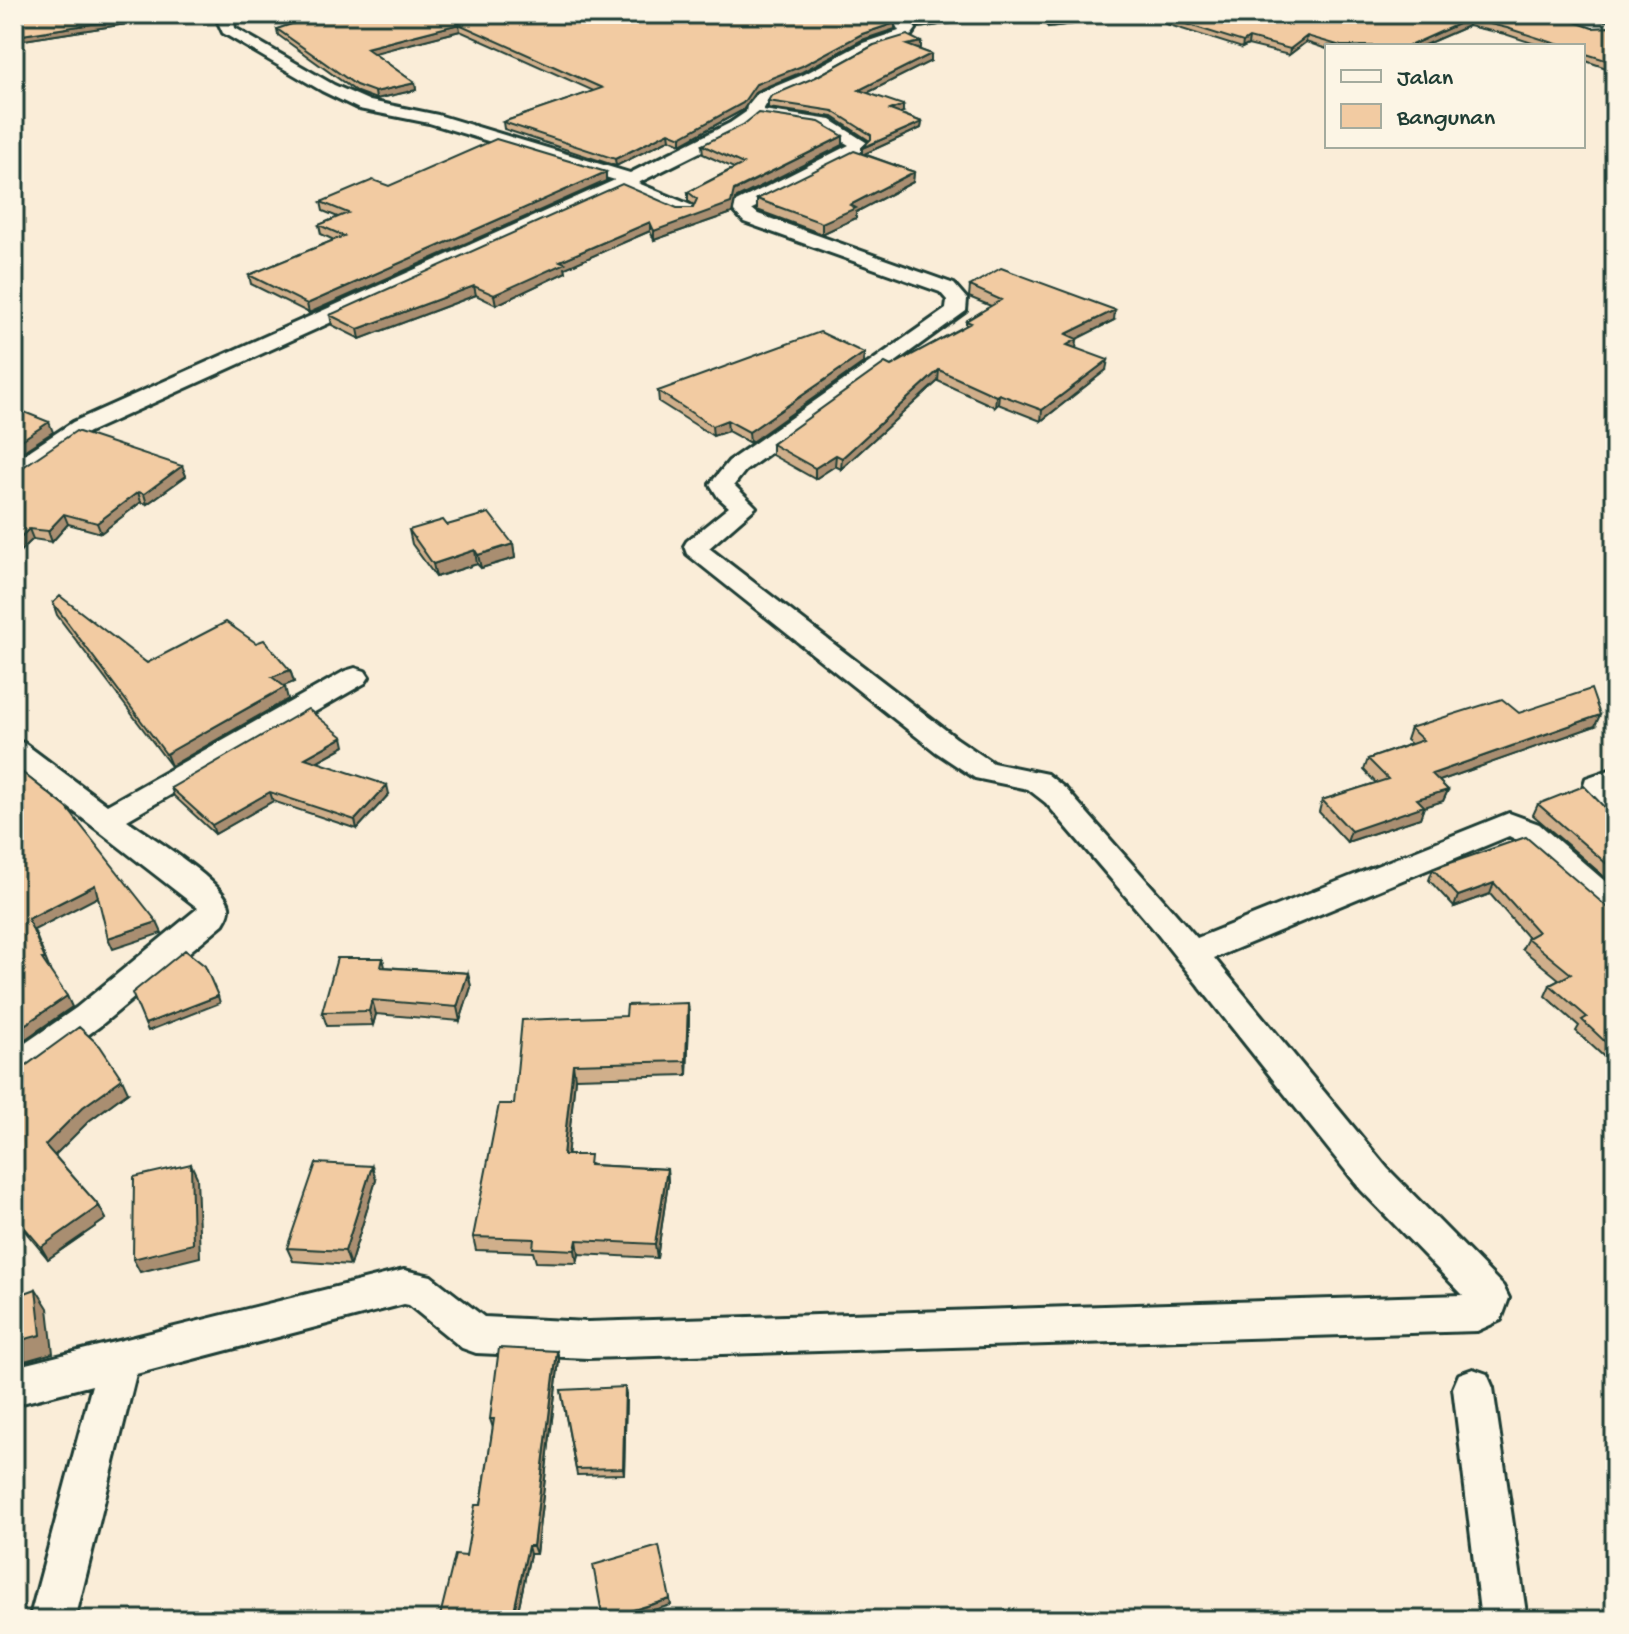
<svg xmlns="http://www.w3.org/2000/svg" width="1629" height="1634" font-family="'Gochi Hand',sans-serif">
<rect width="100%" height="100%" fill="#faedd8"/>
<filter id="ink" filterUnits="userSpaceOnUse"><feTurbulence type="fractalNoise" baseFrequency=".0125" numOctaves="2"/><feDisplacementMap in="SourceGraphic" scale="16" xChannelSelector="R" yChannelSelector="G"/><feConvolveMatrix kernelMatrix="1 2 1 2 8 2 1 2 1" color-interpolation-filters="sRGB"/></filter>
<g filter="url(#ink)">
<g fill="none" stroke-linecap="round" stroke-linejoin="round">
<g stroke="#1f3d34" stroke-width="6">
<path id="street" d="M224 14H238L234 22 235 28 334 85 370 101 438 115 630 173 730 123 746 112 747 106 757 94 803 75 863 43 899 31 890 14H905L916 29 910 37 873 49 815 81 769 100 763 110 831 120 869 144 854 158 752 209 758 214 954 284 967 299 966 311 745 471 734 485 756 507 709 548 956 738 993 763 1047 774 1066 789 1197 938 1509 813 1539 824 1615 890V920L1604 916 1517 840 1509 836 1214 958 1387 1168 1503 1286 1509 1298 1501 1320 1477 1331 588 1358 476 1353 462 1348 409 1305 404 1304 136 1374 75 1620H29L92 1385 14 1405V1367L404 1270 431 1276 484 1317 588 1322 1463 1295 1361 1190 1152 927 1046 803 1028 789 975 778 936 752 687 554 684 546 687 541 729 507 718 497 710 484 729 461 946 309 947 300 940 292 744 222 734 211 736 202 849 145 820 128 757 119 742 131 638 183 693 206 695 210 693 214H679L623 190 89 432 50 455 22 477 14 479V461L73 422 615 180 429 123 359 109 322 91 223 33 218 22Z
M1541 14C1566 14 1590 26 1615 21V31H1590Z
M355 668 365 671 369 677 365 683 127 820C148 835 225 882 229 906 230 913 226 919 223 924L100 1026 26 1080 14 1084V1051L76 1008 198 908 14 765V740L24 743 107 805 345 671Z
M1615 768V789L1611 790 1615 795V822L1604 819 1581 794 1586 778Z
M1473 1369 1487 1374 1493 1388 1527 1620H1481L1453 1388 1459 1374Z"/>
</g>
<use href="#street" fill="#fcf5e5" fill-rule="evenodd"/>
</g>
<path fill="#d0af8b" stroke="#1f3d34" stroke-width="2" d="M14 14H190L24 40 14 37Z
M321 14 673 21 668 14H890L895 23V29L862 40 802 72 756 91 743 110 681 144 670 139 616 166 504 129 503 122 594 91 460 31 373 53 415 83 416 90 376 99 357 92 278 35 277 29Z
M909 14H1013L919 28Z
M1033 14H1552L1592 28 1615 27V71L1583 60V46H1541L1505 34 1468 26 1422 46H1327V49L1306 42 1289 55 1248 45 1242 48 1141 16 1048 27Z
M1566 14H1615V19H1597Z
M874 45 921 48 917 49 931 54V61L867 93 903 112 899 113 922 122 921 128 864 154 914 172 913 182 856 212V218L822 234 757 210V199L862 153V148L870 141 833 117 768 108V101L816 77Z
M702 145H843L735 199 732 213 654 240 650 231 565 268 566 272 496 305 476 295 360 339 332 325 330 315 677 208H693L694 205 688 201V192L734 168 703 154Z
M606 181 309 313 251 284 249 275 334 240 321 234 319 225 338 217 323 211 321 202 389 186Z
M970 286 1114 320 1077 338 1076 349 1106 370 1041 421 998 404 995 407 938 381 841 469 835 466 815 479 772 455V444L891 366 966 326V321L991 306 969 297Z
M864 353 863 363 750 443 728 431 713 436 659 402 658 391Z
M182 466 186 476 147 504 141 502 101 533 68 524 52 542 33 539 14 557V470Z
M447 525 513 544 515 558 481 568 477 564 436 577 412 544 409 530Z
M53 603 147 663 290 670 294 682 283 686 288 699 171 766 57 615Z
M1519 713 1595 726 1439 781 1448 790 1443 801 1424 807 1420 818 1347 842 1319 812 1322 800 1376 783 1364 770 1368 759 1411 744 1406 740 1410 728Z
M345 746 316 762 389 794 357 829 273 801 215 834 174 796 171 788Z
M1538 804 1607 810 1615 812V886L1533 815Z
M1433 869 1615 910V1064L1613 1065 1576 1031 1579 1026 1545 996 1550 985 1560 980 1522 949 1528 938 1490 894 1454 907 1429 880Z
M383 958 385 967 468 973 471 987 460 1021 376 1014 373 1025 327 1026 322 1012Z
M688 1003 689 1017 687 1075 575 1078 567 1155 592 1165 667 1169 668 1183 657 1258 579 1254 577 1263 536 1262 533 1252 476 1250 473 1237 514 1104 626 1016Z
M14 1072 128 1092 90 1120 54 1155 99 1206 106 1219 48 1259 14 1218Z
M376 1180 350 1265 293 1261 287 1248Z
M557 1351 559 1360 536 1554H530L516 1620H439L466 1556 481 1505 493 1428 490 1419Z
M561 1390 626 1394 624 1474 577 1475Z"/>
<path fill="#a98e71" stroke="#1f3d34" stroke-width="2" d="M155 14H190L24 40 22 35Z
M972 14H1013L919 28V22Z
M1106 14H1141V16L1048 27V20Z
M1469 19 1468 26 1422 46H1409Z
M895 23V29L862 40 802 72 756 91 743 110 681 144V137L756 84 862 34Z
M459 24 460 31 367 55 366 48Z
M1307 36 1306 42 1289 55 1290 49Z
M1249 38 1248 45 1242 48 1243 42Z
M921 42V48L907 52V45Z
M931 54V61L859 97V90Z
M415 83 416 90 376 99 375 92Z
M903 105V112L890 117V110Z
M922 122 921 128 862 155V148Z
M669 132 670 139 616 166 615 159Z
M843 136V145L735 199 732 213 654 240V231Z
M606 172V181L309 313 307 304Z
M914 172 913 182 856 212V218L822 234V223L850 205Z
M650 222V231L565 268 566 272 496 305 494 295 560 261Z
M474 286 476 295 360 339 358 329Z
M1115 310 1114 320 1065 345 1066 334Z
M1077 339 1076 349 1067 345Z
M864 353 863 363 750 443 749 432Z
M1108 360 1106 370 1041 421 1042 410Z
M939 370 938 381 841 469 842 458Z
M999 394 998 404 995 407 996 396Z
M727 420 728 431 713 436 712 426Z
M49 422 53 432 14 457V445Z
M836 455 835 466 815 479V468Z
M182 466 186 476 147 504 144 494Z
M138 492 141 502 101 533 97 523Z
M64 514 68 524 52 542 48 531Z
M29 529 33 539 14 557V543Z
M513 544 515 558 481 568 478 555Z
M475 550 477 564 436 577 433 564Z
M290 670 294 682 276 689 272 677Z
M285 687 288 699 171 766 166 754Z
M1600 715 1595 726 1428 785 1432 774Z
M343 737 345 746 307 767 305 758Z
M387 785 389 794 357 829 355 820Z
M1448 790 1443 801 1424 807 1420 818 1347 842 1351 831 1417 799Z
M270 792 273 801 215 834 212 825Z
M1494 883 1490 894 1454 907 1458 896Z
M95 885 100 896 34 930 50 970 48 971 42 959 28 919Z
M157 922 162 933 113 949 108 938Z
M468 973 471 987 460 1021 457 1007Z
M67 996 72 1007 14 1047V1032Z
M218 996 220 1003 148 1031 145 1024Z
M372 1000 376 1014 373 1025 369 1011Z
M688 1003 689 1017 687 1075 686 1061Z
M573 1064 575 1078 566 1168 563 1155Z
M122 1079 128 1092 90 1120 52 1158 45 1145 83 1107Z
M191 1164 197 1177 200 1257 140 1272 133 1259Z
M372 1166 376 1180 350 1265 345 1251Z
M667 1169 668 1183 657 1258 655 1244Z
M99 1206 106 1219 48 1259 41 1247Z
M577 1240 579 1254 577 1263 575 1250Z
M36 1289 48 1308 53 1353 14 1364V1342Z
M557 1351 559 1360 536 1554 533 1546Z
M625 1387 626 1394 624 1474 623 1468Z
M528 1546 530 1554 516 1620H512Z
M670 1599 671 1605 620 1620H603V1619Z"/>
<path fill="#f2cba2" stroke="#1f3d34" stroke-width="2" d="M14 14H155L22 35 14 32Z
M321 14H659L680 24 672 14H890L895 23 862 34 802 66 756 84 743 103 681 137 669 132 615 159 503 122 602 88 459 24 366 48 415 83 375 92 356 85 277 29Z
M913 14H972L919 22Z
M1041 14H1106L1048 20Z
M1154 14H1552L1592 28 1615 27V63L1583 53V46H1563L1507 28 1469 19 1409 46H1341L1307 36 1290 49 1249 38 1243 42Z
M907 35 921 42 907 45 931 54 859 90 903 105 890 110 922 122 862 148 871 139V135L833 111 768 101 771 96 816 77 874 45Z
M758 113 819 122 843 136 734 190 731 203 654 231 650 222 560 261 565 263 494 295 474 286 358 329 330 315 622 184 677 208H693L697 199 688 192 743 164 702 145 743 125Z
M496 139 606 172 307 304 249 275 344 236 319 225 348 213 321 202 373 180 389 186Z
M854 151 914 172 850 205 856 208 822 223 757 199Z
M1001 268 1115 310 1066 334 1077 339 1067 345 1108 360 1042 410 999 394 996 396 939 370 842 458 836 455 815 468 772 444 885 363 891 366 971 323 966 321 1001 300 970 286Z
M820 332 864 353 749 432 727 420 712 426 658 391Z
M14 408 49 422 14 445Z
M76 431 182 466 144 494 138 492 97 523 64 514 48 531 29 529 14 543V470L20 469Z
M489 513 513 544 478 555 475 550 433 564 409 530 443 520 447 525Z
M60 596 147 663 226 622 256 643 264 640 290 670 272 677 285 687 166 754 53 603Z
M1591 689 1600 715 1432 774 1448 790 1417 799 1424 806 1351 831 1322 800 1388 779 1368 759 1423 740 1410 728 1502 699 1519 713Z
M308 709 343 737 305 758 387 785 355 820 270 792 212 825 171 788Z
M14 766 67 808 157 922 108 938 95 885 28 919 45 959H42L67 996 14 1032Z
M1584 786 1607 810 1615 812V871L1538 804Z
M1526 837 1607 907 1615 910V1051L1582 1020 1587 1017 1550 985 1571 974 1527 938 1538 932 1494 883 1458 896 1433 869Z
M185 950 205 966 218 996 145 1024 132 993Z
M337 958H383L381 967 468 973 457 1007 372 1000 369 1011 322 1012Z
M688 1003 686 1061 573 1064 563 1155H590L589 1165 667 1169 655 1244 577 1240 575 1250 533 1248 534 1239 473 1237 499 1104H514L522 1020 626 1016 627 1005Z
M79 1027 100 1046 122 1079 83 1107 45 1145 99 1206 41 1247 14 1215V1072L21 1069Z
M316 1163 372 1166 345 1251 287 1248Z
M191 1164 193 1244 133 1259 134 1177Z
M36 1289 41 1335 14 1342V1297Z
M499 1348 557 1351 533 1546H528L512 1620H439L455 1555 466 1556 475 1505H481L494 1419H490Z
M625 1387 623 1468 576 1469 561 1390Z
M659 1546 670 1599 603 1619 593 1565Z"/>
</g>
<rect width="1629" height="1634" fill="none" stroke="#fcf5e5" stroke-width="48"/>
<rect x="24" y="24" width="1581" height="1586" fill="none" stroke="#1f3d34" stroke-width="3" filter="url(#ink)"/>
<rect x="1325" y="44" width="260" height="104" fill="#fcf5e5" stroke="#a4ab9e" stroke-width="2"/>
<rect x="1341" y="70" width="40" height="12" fill="#fcf5e5" stroke="#a4ab9e" stroke-width="2"/>
<text x="1397" y="84" font-size="24" fill="#1f3d34">Jalan</text>
<rect x="1341" y="104" width="40" height="24" fill="#f2cba2" stroke="#a4ab9e" stroke-width="2"/>
<text x="1397" y="124" font-size="24" fill="#1f3d34">Bangunan</text>
</svg>
